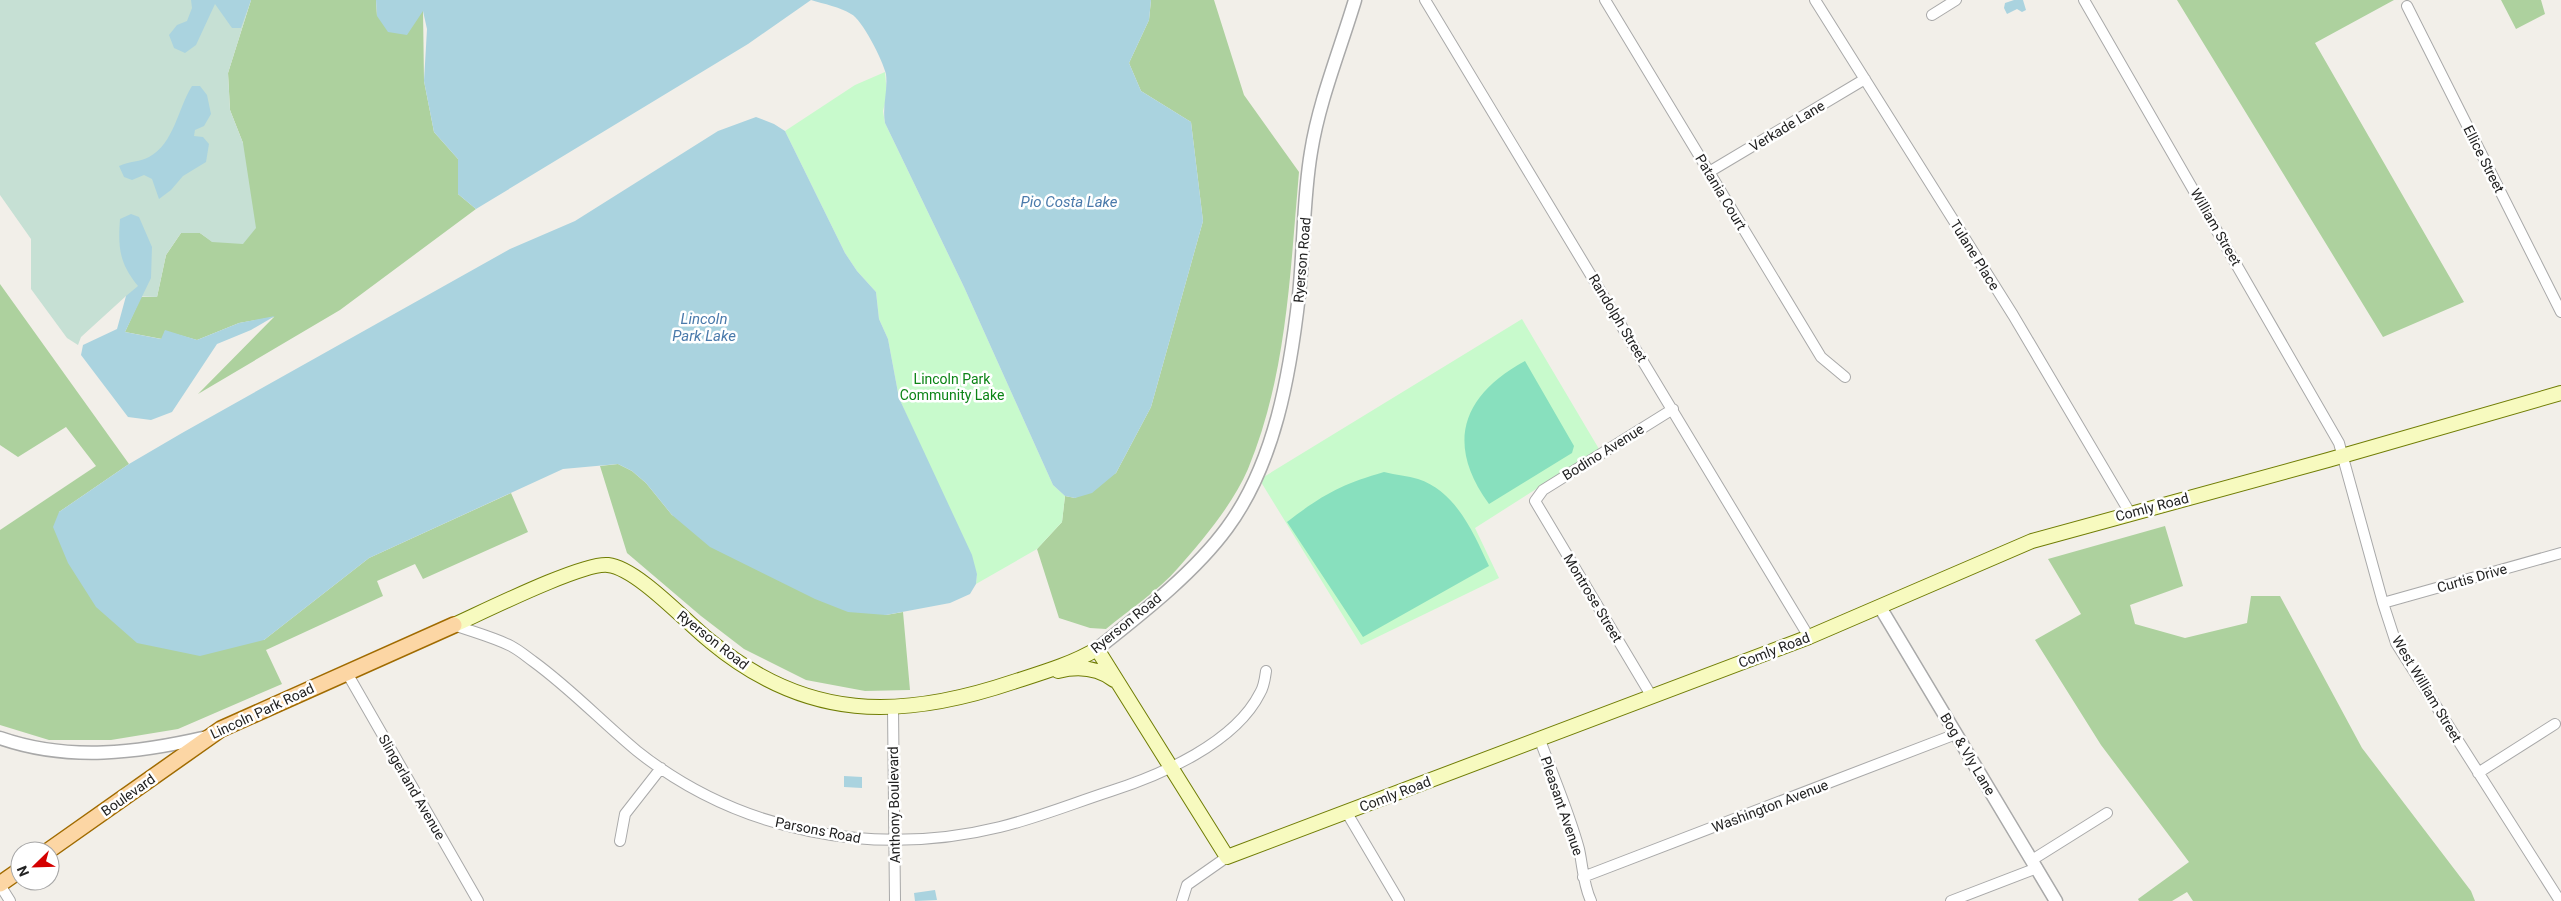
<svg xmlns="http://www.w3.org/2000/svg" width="2561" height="901" font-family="Roboto,sans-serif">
<rect width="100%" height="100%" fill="#f2efe9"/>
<path fill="#add19e" d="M251 0H376L377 16 423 10 424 81 434 132 458 159V194L476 209 340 310 198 394 274 317 239 323 197 340 165 331 162 339 125 332 141 297H157L166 255 181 233H200L213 242 243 143 230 110 228 73Z
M1151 0H1214L1244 95 1299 172C1290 273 1287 375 1248 469 1233 504 1203 540 1178 568 1159 590 1129 610 1106 629L1090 628 1059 618 1037 549 1062 522 1065 496 1075 498 1116 473 1151 407 1203 221 1191 122 1141 91 1129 63 1149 20Z
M2177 0H2394L2315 43 2464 302 2383 337Z
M2501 0H2541L2545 14 2516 29Z
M0 284 129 464 59 512 264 640 369 558 511 493 528 532 423 579 415 564 377 581 383 596 266 650 282 684 178 729 111 740H49L0 725V530L96 466 66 427 18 457 0 445Z
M618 464 632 471 646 483 672 515 886 615 903 612 910 690 865 691 806 680 744 649 701 616 627 553 600 466Z
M2165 526 2183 586 2130 605 2135 624 2185 638 2247 623 2251 596H2280L2362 748 2471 891 2475 901H2193L2187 892 2172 901H2139L2138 899 2189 862 2101 745 2035 640 2081 614 2048 559Z"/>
<path fill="#c6e0d4" d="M0 0H251L228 73 230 110 243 143 256 228 243 244 212 242 200 233H181L166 255 157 297 126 296 81 337 78 345 67 338 31 289V239L0 195Z"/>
<path fill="#c8facc" d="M885 72 887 95 883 111 885 123 964 287 1053 485 1065 496 1062 522 1037 549 976 584 977 574 899 398 888 339 879 319 876 292 857 271 845 253 785 131 855 85Z
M1522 319 1599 449 1475 528 1499 578 1361 645 1261 482 1262 478Z"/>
<path fill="#88e0be" d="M1525 361 1574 446 1572 453 1489 504C1445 444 1462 395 1525 361Z
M1384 472C1396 475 1408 476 1418 479 1456 491 1474 534 1489 566L1363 637 1287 522C1322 495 1342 484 1384 472Z"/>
<path fill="#aad3df" d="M191 0H251L241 28H232L215 4 196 45 185 53 174 48 169 35 177 25 187 21 192 8Z
M376 0H1151L1149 20 1129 63 1141 91 1191 122 1203 221 1151 407 1116 473 1092 493 1075 498 1065 496 1053 485 964 287 885 123C882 106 888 91 886 74 883 61 862 19 851 14 840 7 824 4 811 0L748 44 476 209 458 194V159L434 132 424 81 427 29 423 11 407 35 388 32 377 16Z
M2014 0H2023L2026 10 2022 12 2017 9 2007 14 2004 8 2005 3Z
M192 86H200L207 95 211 114 204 126 195 130 194 136 203 137 209 144 206 162 183 176 171 190 159 199 152 179 144 175 132 180 124 177 119 166C129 161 141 162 149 157 174 144 178 108 192 86Z
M756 117 774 124 785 131 845 253 857 271 876 292 879 319 888 339 899 398 972 555 977 574 976 584 970 594 950 603 886 615 848 612 815 599 710 547 672 515 646 483 632 471 618 464 563 469 369 558 264 640 200 656 137 643 96 607 68 563 53 527 59 512 129 464 182 433 510 249 575 221 718 131Z
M131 214 139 217 152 247 151 278 125 332 161 339 165 330 197 340 239 323 275 316 251 330 217 344 172 412 151 420 128 417 81 355 83 345 117 329 126 296 138 286C119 263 118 247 120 219Z
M844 776 862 777V788L844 787Z
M935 890 937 900 915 901 914 893Z"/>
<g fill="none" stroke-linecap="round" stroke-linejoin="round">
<g stroke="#a9a9a9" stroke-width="12">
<path id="minor" d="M1425 0 1809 637
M1605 0 1821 357 1845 377
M1815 0 2013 315 2130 513
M2084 0 2339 443 2383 603 2396 643 2560 901
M2407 6 2561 312
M1932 15 1956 0
M1709 172 1865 79
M2383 603 2561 553
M454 625C473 632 493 637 511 646 519 650 527 657 534 662 571 689 602 722 637 751 739 832 874 858 1000 827 1037 818 1074 803 1111 791 1161 775 1235 743 1260 693 1264 687 1265 678 1266 671
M347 673 478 901
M1652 697 1535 501 1543 490 1673 409
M893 708 895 901
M1540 740C1553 776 1569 812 1579 849 1583 867 1583 884 1591 901
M2478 773 2555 724
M1347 813 1399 901
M620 841 625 814 661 768
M2032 860 2107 813
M1583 877 1956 734
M0 885 10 901
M1182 901 1187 885 1227 857
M1951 901 2037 868"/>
</g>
<g stroke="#a9a9a9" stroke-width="15">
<path id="tertiary" d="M1880 607 2056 901
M1097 649C1141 614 1194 573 1227 528 1275 463 1290 374 1299 295 1304 248 1303 199 1311 152 1319 101 1340 50 1355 0
M0 738C69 762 138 753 207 737"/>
</g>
<g stroke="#707d05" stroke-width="16">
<path id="secondary" d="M454 625C483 612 583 562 608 565 637 568 686 622 710 641 806 721 900 720 1013 682 1041 673 1072 664 1097 649L1227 857 1809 637 2032 541 2328 460 2561 393
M1058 671C1078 666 1098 668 1114 680"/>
</g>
<g stroke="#a06b00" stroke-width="18">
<path id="primary" d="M48 851 221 729 454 625
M0 884 20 870"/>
</g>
<use href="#minor" stroke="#fff" stroke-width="10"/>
<use href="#tertiary" stroke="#fff" stroke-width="12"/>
<use href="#secondary" stroke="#f7fabf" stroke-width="14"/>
<use href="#primary" stroke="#fcd6a4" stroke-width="15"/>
</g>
<g text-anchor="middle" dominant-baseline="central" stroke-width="5" stroke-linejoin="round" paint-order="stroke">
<g font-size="14" fill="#222" stroke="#fff">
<text transform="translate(1787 126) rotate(-31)">Verkade Lane</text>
<text transform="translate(2484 159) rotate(63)">Ellice Street</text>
<text transform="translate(1721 192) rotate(59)">Patania Court</text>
<text transform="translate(2216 227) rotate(60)">William Street</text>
<text transform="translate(1975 255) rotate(58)">Tulane Place</text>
<text transform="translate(1302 260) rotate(-85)">Ryerson Road</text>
<text transform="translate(1618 318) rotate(59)">Randolph Street</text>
<text transform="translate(1603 452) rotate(-32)">Bodino Avenue</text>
<text transform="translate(2152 507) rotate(-15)">Comly Road</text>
<text transform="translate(2472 578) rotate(-16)">Curtis Drive</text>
<text transform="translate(1593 598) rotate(59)">Montrose Street</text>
<text transform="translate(1126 623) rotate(-39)">Ryerson Road</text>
<text transform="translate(713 640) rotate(38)">Ryerson Road</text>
<text transform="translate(1774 650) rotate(-21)">Comly Road</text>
<text transform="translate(2427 689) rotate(59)">West William Street</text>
<text transform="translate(262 711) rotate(-25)">Lincoln Park Road</text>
<text transform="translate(1968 754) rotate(59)">Bog &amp; Vly Lane</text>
<text transform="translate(412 787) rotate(60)">Slingerland Avenue</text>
<text transform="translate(1395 794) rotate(-21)">Comly Road</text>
<text transform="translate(128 795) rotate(-35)">Boulevard</text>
<text transform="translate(894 805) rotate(-91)">Anthony Boulevard</text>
<text transform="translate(1562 806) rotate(71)">Pleasant Avenue</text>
<text transform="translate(1770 806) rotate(-21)">Washington Avenue</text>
<text transform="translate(818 830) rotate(11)">Parsons Road</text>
</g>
<g font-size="14" fill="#0c8416" stroke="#fff">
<text x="952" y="379">Lincoln Park<tspan x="952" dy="16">Community Lake</tspan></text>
</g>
<g font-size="15" font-style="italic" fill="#4a7aab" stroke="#fff">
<text x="1069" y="202">Pio Costa Lake</text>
<text x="704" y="319">Lincoln<tspan x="704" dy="17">Park Lake</tspan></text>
</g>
</g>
<g transform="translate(35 866) rotate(247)"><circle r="24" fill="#ffffff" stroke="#a7a7a7"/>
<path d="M0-4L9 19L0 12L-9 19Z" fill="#d40000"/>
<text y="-8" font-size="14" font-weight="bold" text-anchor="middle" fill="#222222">N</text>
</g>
</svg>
